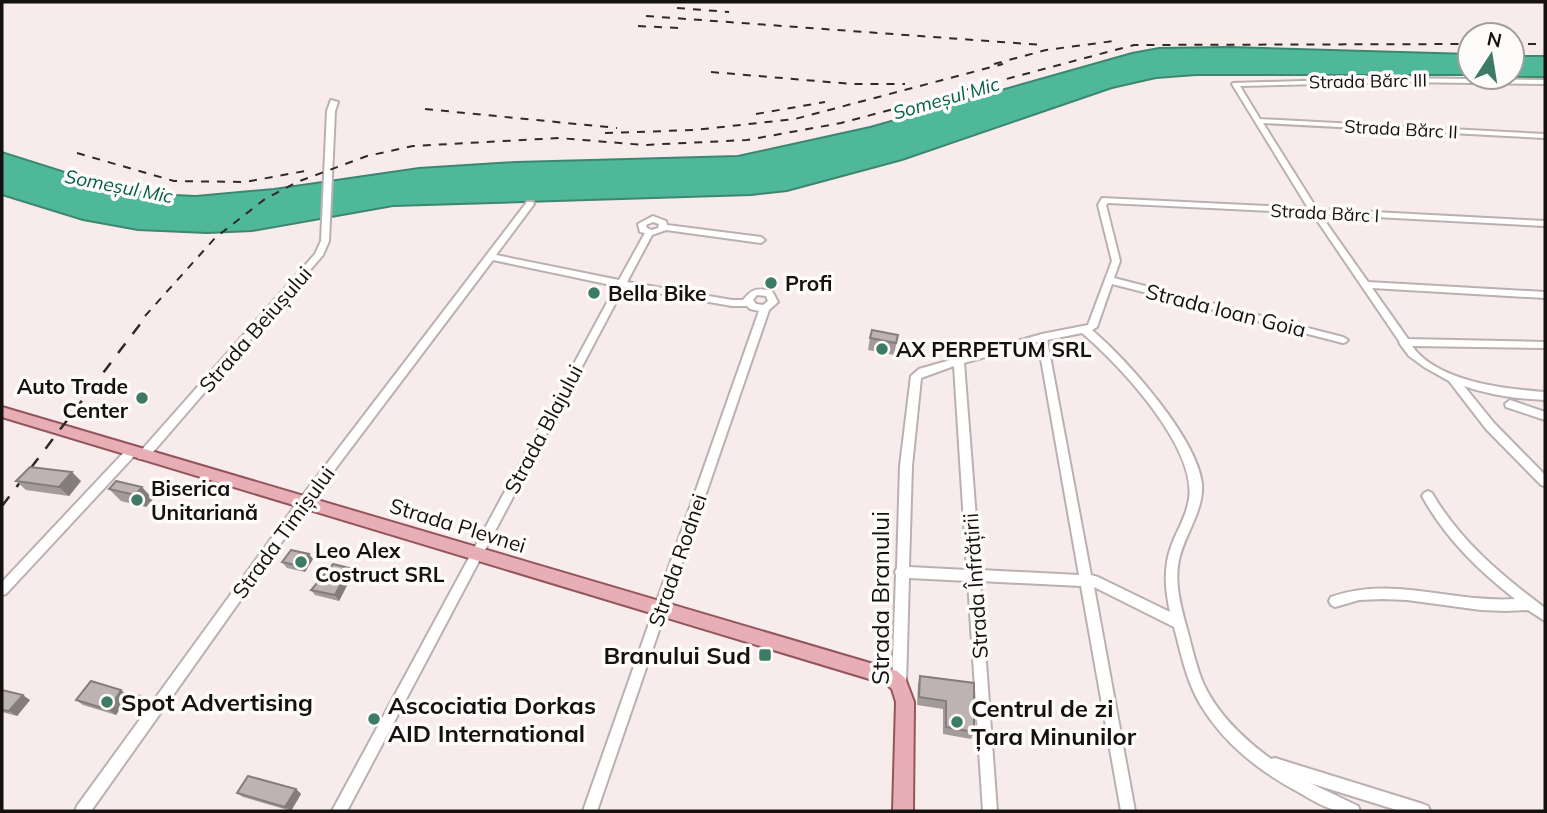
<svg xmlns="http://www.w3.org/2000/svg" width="1547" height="813" font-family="Mulish,sans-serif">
<rect width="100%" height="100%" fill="#f8ebec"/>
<path fill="#4eb898" stroke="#3d8670" stroke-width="2" d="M1229 47 1470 54V75H1196L1156 78 1112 88 902 160 787 191 751 195 393 206 252 231 207 233 138 230 83 220 2 195V152L109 186 152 194 196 196 274 189 419 168 516 162 738 156 870 127 1132 53 1159 48Z
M1512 56H1545V77H1512Z"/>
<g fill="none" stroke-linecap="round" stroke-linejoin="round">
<g stroke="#bbb0b0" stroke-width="4">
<path id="minor" d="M1400 78 1545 80V84L1400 82 1240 86 1260 119 1545 134V138L1263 123 1317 209 1545 221V226L1320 214 1368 282 1545 292V298L1372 288 1408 339 1545 342V348L1412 346C1437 382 1505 389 1545 392V400C1518 399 1490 395 1464 386L1494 423 1545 475V486L1541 485 1486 429 1449 381 1424 367 1409 356 1400 344 1399 341 1312 213 1108 203 1106 205 1120 261 1114 278 1343 337 1348 340 1346 342 1343 343 1112 284 1097 327 1092 330C1127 360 1197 438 1202 484 1204 511 1184 535 1179 560 1174 583 1181 607 1187 629 1192 647 1196 667 1204 685 1219 716 1244 739 1271 759L1275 758 1423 804 1428 806 1430 811H1400L1310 783 1358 806 1360 811C1352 811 1342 813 1334 810 1322 806 1310 799 1300 793 1259 771 1224 744 1200 704 1186 680 1181 653 1174 627L1094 587 1135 811H1121L1081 586 980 581 997 811H983L968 581 909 578 906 684 904 689 899 691 894 689 892 684 896 575 895 572 897 568 900 466 911 376 919 369 1042 334 1088 325 1112 261 1098 205 1102 198 1308 208 1232 84 1233 83ZM1082 333C1119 364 1202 452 1188 504 1185 518 1177 531 1172 544 1163 567 1165 589 1170 612L1098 577 1091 575 1047 340ZM1038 342 1079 575 980 570 964 363ZM954 366 967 570 909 567 912 466 921 378Z
M331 100 338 102 335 111 329 241 323 255 147 459H139L137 456 139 453 315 254 321 241 327 111Z
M527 202H533L534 204 496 255 619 280 645 233 640 232 638 224 653 216 666 221 667 225 761 237 765 240 761 243 666 230 652 235 627 282 732 300H743C753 288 757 288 772 291L778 302 769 310 597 811H583L759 311 750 309 747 306H732L624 287 347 811H332L616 286 493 260 308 505 91 811H75L77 806 300 499ZM653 222 659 224 658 228 652 230 647 228 646 225ZM757 295 766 296 768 301 763 305 756 304 753 300Z
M1510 400 1545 412V420L1506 407 1505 404Z
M131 448 135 449 137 452 135 455 6 594 2 595V582L127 449Z
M1428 491 1432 493C1460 541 1501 575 1545 608V621L1528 610 1506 611 1481 610 1407 600 1383 599 1359 600 1335 607 1331 605 1329 601 1331 597C1392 575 1452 603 1515 599 1478 570 1445 538 1422 496L1424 493Z"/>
</g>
<g stroke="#93555b" stroke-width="4">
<path id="major" d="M2 407 897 671 905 678 914 702 913 811H893L896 702 892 689 886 684 2 417Z"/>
</g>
<use href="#minor" fill="#fff" fill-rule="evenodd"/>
<use href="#major" fill="#e7afb5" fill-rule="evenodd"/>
<path stroke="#2f2a2a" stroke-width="2" stroke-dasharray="8 8" stroke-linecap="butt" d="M677 8 729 12
M646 16 1043 45
M638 26 679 28
M1512 44H1545
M994 64 1046 50 1114 41
M711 72 852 84H905
M425 109 617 128
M756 114 825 102
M605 133 695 130 795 119 1003 64
M77 153 174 181 245 182 305 171
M145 316 215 238 265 199 297 182 367 156 413 146 559 138 644 145 747 140 841 123 1134 45 1470 44"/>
<path stroke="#2f2a2a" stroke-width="2.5" stroke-dasharray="12 12" stroke-linecap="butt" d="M2 506 147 315"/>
</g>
<path fill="#a39a9a" d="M898 335 894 355 868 350 870 338Z
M16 481H81L69 496 26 490Z
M109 489 153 499 146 507 121 501Z
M313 559 305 572 287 568 282 562Z
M349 568 353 574 339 601 315 595 311 590Z
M920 676 974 683V732L971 739 943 734V709L917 705 918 684Z
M2 690 30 700 17 716 2 712Z
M128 695 116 715 83 705 76 700Z
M149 702 141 713 134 711 128 706Z
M296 789 301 794 291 811 243 797 237 793Z"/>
<path fill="#857d7d" d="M72 472 81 481 69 496 59 487Z
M142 487 153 499 146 507 135 495Z
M309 554 313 559 305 572 300 566Z
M349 568 353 574 339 601 335 595Z
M121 690 128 695 116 715 109 710Z
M23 695 30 700 17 716 9 711Z
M143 697 149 702 141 713 135 708Z
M296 789 301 794 291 811 285 807Z"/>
<path fill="#beb3b3" stroke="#857d7d" stroke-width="2" d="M872 330 898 335 896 343 870 338Z
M30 467 72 472 59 487 16 481Z
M116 481 142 487 135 495 109 489Z
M291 550 309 554 300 566 282 562Z
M333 564 349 568 335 595 311 590Z
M920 676 974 683V732L946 727V701L919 697Z
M91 681 121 690 109 710 76 700Z
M2 690 23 695 9 711 2 710Z
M136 695 143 697 135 708 128 706Z
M248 776 296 789 285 807 237 793Z"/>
<g fill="#3d7b67" stroke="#fefbfb" stroke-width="2.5">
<circle cx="771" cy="283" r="7"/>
<circle cx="594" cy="293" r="7"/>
<circle cx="882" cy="349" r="7"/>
<circle cx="142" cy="398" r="7"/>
<circle cx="137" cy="500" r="7"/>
<circle cx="301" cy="562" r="7"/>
<rect x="758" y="648" width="14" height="14" rx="3.5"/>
<circle cx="107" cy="702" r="7"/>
<circle cx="374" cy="719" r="7"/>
<circle cx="957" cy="722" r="7"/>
</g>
<g text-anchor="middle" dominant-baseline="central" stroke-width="7" stroke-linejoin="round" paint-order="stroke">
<g font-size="18" fill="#151111" stroke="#fefbfb">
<text transform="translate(1368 81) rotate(-1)">Strada Bărc III</text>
<text transform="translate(1401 129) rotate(3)">Strada Bărc II</text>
<text transform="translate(1325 213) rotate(3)">Strada Bărc I</text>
</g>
<g font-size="19" font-style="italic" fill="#045e49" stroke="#fefbfb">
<text transform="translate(946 98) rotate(-16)">Someșul Mic</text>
<text transform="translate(119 186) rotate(11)">Someșul Mic</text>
</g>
<g font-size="21" font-weight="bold" fill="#151111" stroke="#fefbfb" text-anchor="start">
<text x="785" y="283">Profi</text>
<text x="608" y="293">Bella Bike</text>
<text x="896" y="349">AX PERPETUM SRL</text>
<text x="128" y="386" text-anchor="end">Auto Trade<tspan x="128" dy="24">Center</tspan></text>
<text x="151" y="488">Biserica<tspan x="151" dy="24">Unitariană</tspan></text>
<text x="315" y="550">Leo Alex<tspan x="315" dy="24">Costruct SRL</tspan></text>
</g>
<g font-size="21" fill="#151111" stroke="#fefbfb">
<text transform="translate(1226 310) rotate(14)">Strada Ioan Goia</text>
<text transform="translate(255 329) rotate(-49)">Strada Beiușului</text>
<text transform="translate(543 429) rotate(-62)">Strada Blajului</text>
<text transform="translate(458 525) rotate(17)">Strada Plevnei</text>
<text transform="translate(283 532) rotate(-54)">Strada Timișului</text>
<text transform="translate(677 560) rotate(-71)">Strada Rodnei</text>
<text transform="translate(975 586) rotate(-94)">Strada Înfrățirii</text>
</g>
<g font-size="24" fill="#151111" stroke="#fefbfb">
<text transform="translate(880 598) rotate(-90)">Strada Branului</text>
</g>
<g font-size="24" font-weight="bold" fill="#151111" stroke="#fefbfb" text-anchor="start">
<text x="751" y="655" text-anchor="end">Branului Sud</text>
<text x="121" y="702">Spot Advertising</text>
<text x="388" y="705">Ascociatia Dorkas<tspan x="388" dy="28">AID International</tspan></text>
<text x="971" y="708">Centrul de zi<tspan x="971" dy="28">Țara Minunilor</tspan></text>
</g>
</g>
<rect width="1547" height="813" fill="none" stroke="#151111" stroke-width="7"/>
<g transform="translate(1491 56) rotate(12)"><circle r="33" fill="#fefbfb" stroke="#a19d9d" stroke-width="2"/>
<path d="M0-5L12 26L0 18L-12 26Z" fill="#3d7b67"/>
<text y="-10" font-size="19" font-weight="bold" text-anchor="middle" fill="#151111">N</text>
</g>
</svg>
